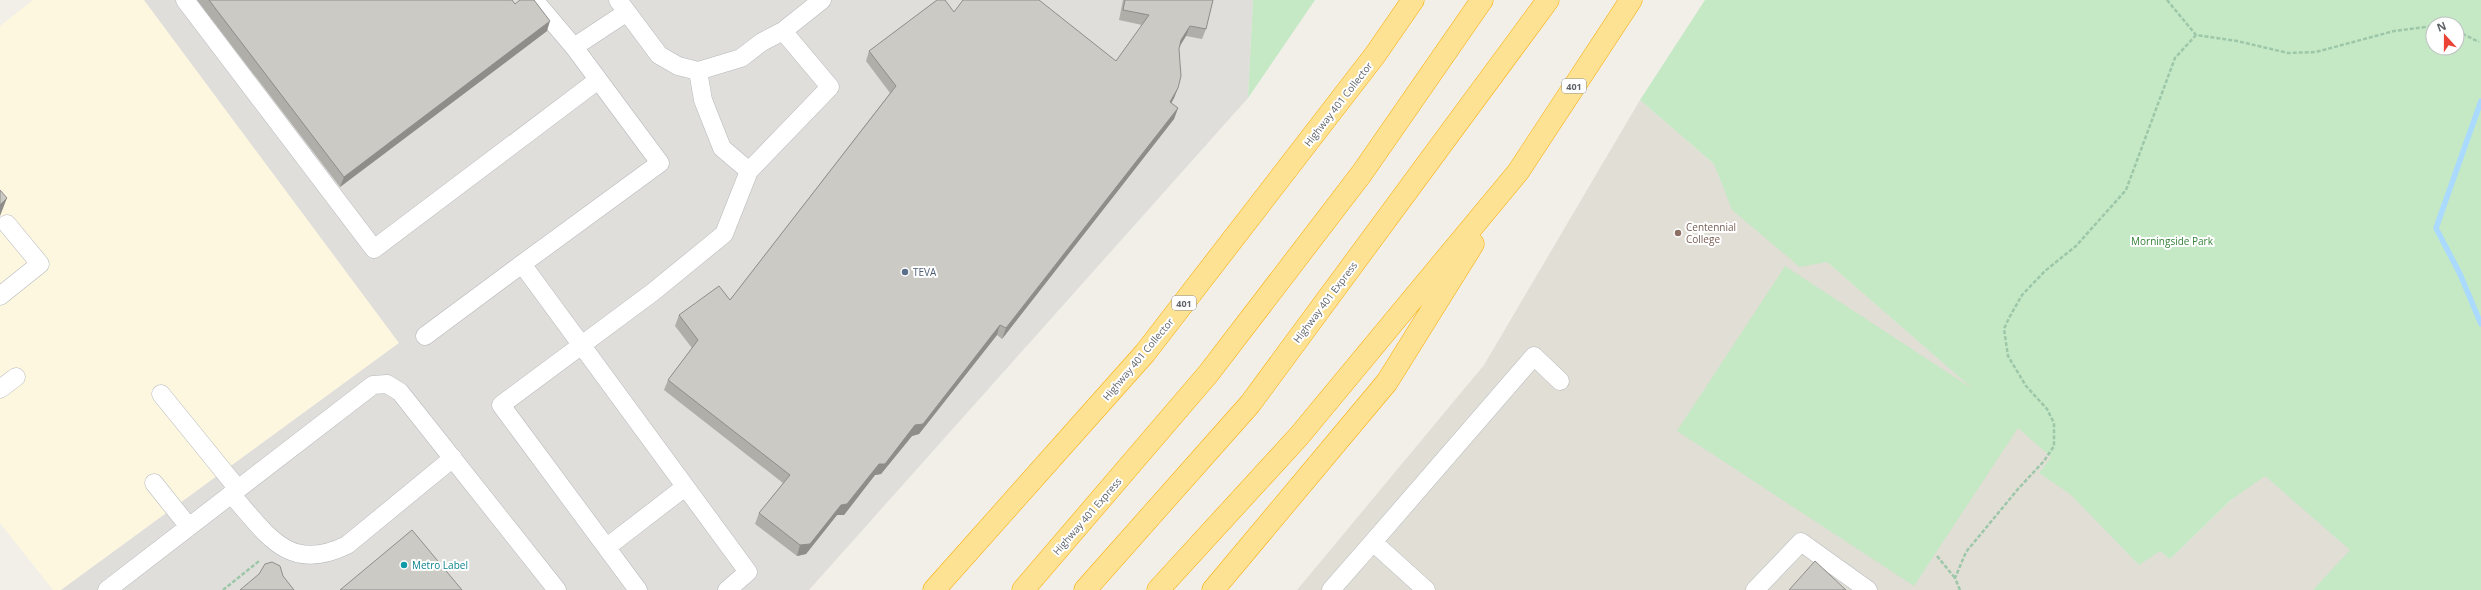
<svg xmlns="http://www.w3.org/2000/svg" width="2481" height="590" font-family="'Open Sans',sans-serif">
<rect width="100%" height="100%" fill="#f1efe8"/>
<path fill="#fef7e0" d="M33 0H144L399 343 61 590H53L0 523V26Z"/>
<path fill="#e0deda" d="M144 0H1253L1248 98 809 590H61L399 343Z"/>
<path fill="#e1ded6" d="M1640 100 2170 559 2272 461 2392 590H1297L1484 365Z"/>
<path fill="#c5e8c5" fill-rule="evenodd" d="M1253 0H1315L1248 98Z
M1705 0H2481V590H2313L2350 550 2265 476 2231 500 2170 559 2160 551 2139 565 2070 494 2039 473 2051 457 2018 428 1914 586 1677 431 1785 266 1973 389 1827 262 1800 267 1732 210 1714 164 1640 100ZM2433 24H2457V48H2433Z"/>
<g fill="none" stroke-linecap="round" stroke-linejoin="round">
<path stroke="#aadaff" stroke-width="5.5" d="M2481 101 2436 228 2460 274 2481 324"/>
<g stroke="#b5b8bc" stroke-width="19">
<path id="minor" d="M185 0 374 249 598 80
M534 0 574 47
M618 0 659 55 678 66 698 71 741 58 762 42 783 31 822 0
M627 12 574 47 660 163 522 264 748 572 727 590
M698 71 703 100 722 148 749 171
M0 296 40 264 7 224
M425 336 522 264
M0 389 16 377
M161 394 238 489
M154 483 189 527
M231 494C267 534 288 574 347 545L453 458
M1373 542 1534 356 1560 381
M607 547 685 487
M107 590 373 385 387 384 400 392 557 590
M638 590 501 405 653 292 724 234 749 171 830 87 783 31
M1331 590 1373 542 1426 590
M1755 590 1801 542 1868 590"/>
</g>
<g stroke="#f9ab00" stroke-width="23">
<path id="highway" d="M934 590 1145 353 1375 55 1413 0
M1023 590 1208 374 1362 173 1482 0
M1085 590 1250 404 1548 0
M1158 590 1299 436 1518 172 1631 0
M1213 590 1387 382 1473 244"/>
</g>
<path stroke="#9cc7a9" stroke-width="2.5" stroke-dasharray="4 2" stroke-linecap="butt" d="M2167 0 2196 35 2237 41 2288 53 2316 52 2394 31 2433 26
M2457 31 2479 42
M1937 556 1955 578
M223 590 259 561
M1960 590 1955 578 1966 552 2018 489 2044 461 2054 446V423L2047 409 2026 386 2008 356 2004 329 2009 318 2022 295 2045 271 2076 246 2126 190 2175 58 2196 35"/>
<use href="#minor" stroke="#fff" stroke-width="18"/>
<use href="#highway" stroke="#fde293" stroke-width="22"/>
</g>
<path fill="#afaea9" d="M197 0H512L515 4 547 31 340 187Z
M1123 0H1213L1206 29 1202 39 1186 36 1179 47 1178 88 1174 98 1171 103 1178 108 1174 119 1002 339 997 335 919 434 912 436 881 474 875 475 844 515H837L806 554 797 556 755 524 759 513 783 483 664 390 668 380 692 348 675 326 679 315 730 300 890 93 866 61 869 51 954 12 1116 61 1142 25 1119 20Z"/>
<path fill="#8f8d8a" d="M550 21 547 31 340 187 344 177Z
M1190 26 1186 36 1177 51 1181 40Z
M1178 88 1174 98 1166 113 1170 102Z
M1178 108 1174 119 1002 339 1006 328Z
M7 198 0 216V205Z
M1000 325 997 335 919 434 912 436 881 474 875 475 844 515H837L806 554 797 556 800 545 879 464 915 425Z"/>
<path fill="#cccac5" stroke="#8f8d8a" d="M209 0H512L515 4 520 0H534L550 21 344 177Z
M937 0H945L954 12 963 0H1039L1116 61 1149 15 1123 10 1125 0H1213L1206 29 1190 26 1181 40 1179 49 1181 76 1178 88 1170 102 1178 108 1006 328 1000 325 923 424 915 425 885 464H879L847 504 841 505 810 544 800 545 759 513 790 475 668 380 698 340 679 315 719 286 730 300 896 86 869 51Z
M0 190 7 198 0 205Z
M412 530 462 590H340Z
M1815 561 1846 590H1789Z
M272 562 280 566 283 576 294 590H240L259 574 265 564Z"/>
<circle fill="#8d6e63" stroke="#fff" stroke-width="1.5" cx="1678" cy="233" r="4"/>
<circle fill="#5c6f8a" stroke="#fff" stroke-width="1.5" cx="905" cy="272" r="4"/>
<circle fill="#0f9aa8" stroke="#fff" stroke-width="1.5" cx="404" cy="565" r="4"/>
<g text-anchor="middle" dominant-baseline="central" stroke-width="4" stroke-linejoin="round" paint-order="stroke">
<g fill="#fff" stroke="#8f9295" stroke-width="1">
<rect x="1562" y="79" width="24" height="14" rx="3"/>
<rect x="1172" y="296" width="24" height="14" rx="3"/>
</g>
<g font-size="9" font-weight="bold" fill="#5f6368">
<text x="1574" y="86">401</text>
<text x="1184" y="303">401</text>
</g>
<g font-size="10" fill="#5f6368" stroke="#fff">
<text transform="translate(1338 104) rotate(-52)">Highway 401 Collector</text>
<text transform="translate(1325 302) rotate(-53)">Highway 401 Express</text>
<text transform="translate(1138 359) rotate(-50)">Highway 401 Collector</text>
<text transform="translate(1087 516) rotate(-49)">Highway 401 Express</text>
</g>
<g font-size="10" fill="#785e54" stroke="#fff" text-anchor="start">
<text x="1686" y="227">Centennial<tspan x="1686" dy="12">College</tspan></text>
</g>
<g font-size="10" fill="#348238" stroke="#fff">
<text x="2172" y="241">Morningside Park</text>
</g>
<g font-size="10" fill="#4e5e75" stroke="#fff" text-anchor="start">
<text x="913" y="272">TEVA</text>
</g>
<g font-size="10" fill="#0d838f" stroke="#fff" text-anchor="start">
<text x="412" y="565">Metro Label</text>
</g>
</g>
<g transform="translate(2445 36) rotate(339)"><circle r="19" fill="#ffffff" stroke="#bfc1c3"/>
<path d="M0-3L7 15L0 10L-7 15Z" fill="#ea4335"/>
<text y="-6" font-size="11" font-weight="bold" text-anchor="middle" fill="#5f6368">N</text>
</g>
</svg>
